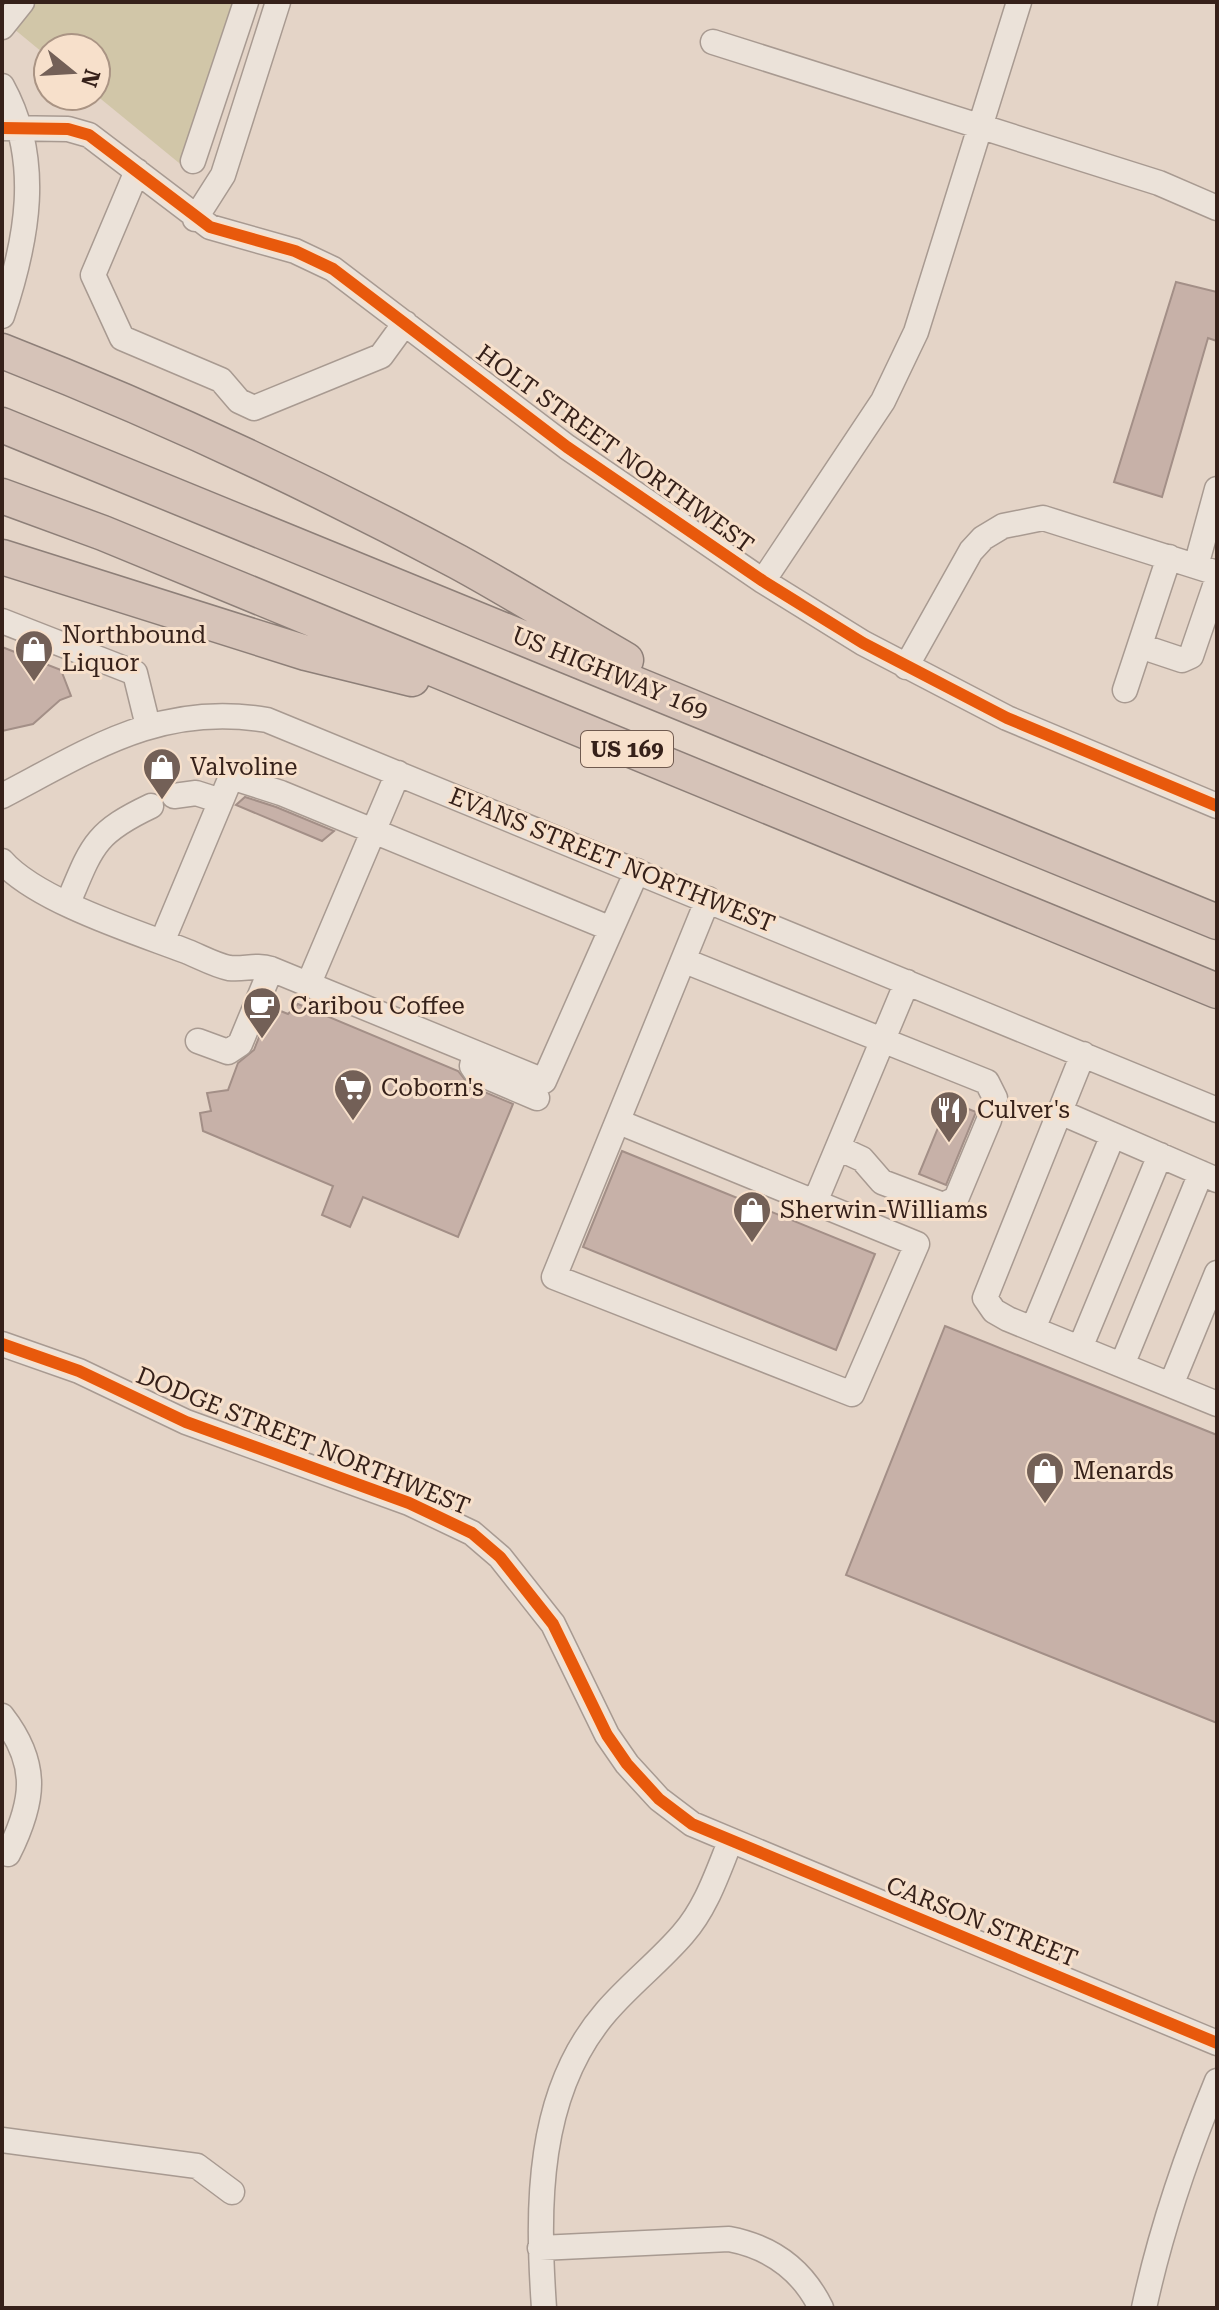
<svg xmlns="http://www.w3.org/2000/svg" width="1219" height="2310" font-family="'Roboto Serif',serif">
<rect width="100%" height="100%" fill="#e4d4c7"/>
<path fill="#d1c6a8" d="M2 2H236L184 167 96 95V48H48V57L2 19Z"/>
<path fill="#c7b1a8" stroke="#a38f87" stroke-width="2" d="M1176 282 1217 292V341L1208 338 1162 497 1114 482Z
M2 647 61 670 71 696 60 700 33 724 2 731Z
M245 797 276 807 334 831 322 841 236 805Z
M298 1004 458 1071 470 1086 513 1104 458 1237 363 1197 350 1227 322 1215 333 1186 203 1131 200 1113 211 1111 207 1093 228 1090 238 1063 254 1050 271 1007 288 1014Z
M949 1101 976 1112 946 1185 919 1174Z
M622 1151 875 1254 836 1350 583 1247Z
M945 1326 1217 1435V1723L846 1575Z"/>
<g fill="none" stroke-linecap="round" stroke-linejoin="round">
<g stroke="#a89a91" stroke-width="27">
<path id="minor" d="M2 27 22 2
M713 42 1159 183 1217 208
M2 86C43 160 27 241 2 316
M2 128 68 129 89 135 210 227 295 251 333 269 567 447 763 581 863 643 1007 718 1217 806
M193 161 246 2
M137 171 93 275 122 338 221 380 239 401 254 408 381 356 405 323
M195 219 223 175 278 2
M1196 566 1217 489
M763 581 883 401 916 332 1019 2
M2 621 135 673 148 726
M1140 646 1182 660 1191 656 1217 580
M906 667 971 551 983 538 1003 526 1043 518 1217 573
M1125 690 1169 557
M2 796C92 749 161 702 267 720L1217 1110
M174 796 196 793 221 801
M2 861C36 900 133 931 183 950 197 955 214 965 229 968 244 970 256 964 271 969L544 1081 637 871
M68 903C92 846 94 833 151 806
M162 942 231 777 281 793 609 928
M685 961 987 1082 995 1098 989 1120 956 1199 943 1205 882 1182 862 1159 838 1148
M309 983 398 773
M198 1041 228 1052 240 1044 271 969
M475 1053 472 1066 476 1072 537 1098
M1083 1054 985 1298 994 1311 1008 1319 1217 1404
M1060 1112 1217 1180
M619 1122 917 1244 852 1394 554 1277 708 899
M815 1202 907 982
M1033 1329 1113 1135
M2 1344 79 1371 186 1422 409 1503 472 1533 500 1557 553 1624 607 1735 627 1764 659 1799 692 1824 1217 2043
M1080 1348 1160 1155
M1122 1365 1201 1173
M1171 1385 1217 1273
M2 1716C40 1765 34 1802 8 1854
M2 2140 197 2166 232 2192
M540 2248 729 2239C771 2247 802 2269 821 2308
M544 2308C537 2207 536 2093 606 2012 630 1984 659 1962 683 1934 706 1908 717 1874 730 1842
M1144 2308C1161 2229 1186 2156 1217 2081"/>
</g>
<g stroke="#8d7f78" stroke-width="37">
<path id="highway" d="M2 351C158 412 310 483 458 562 515 593 570 628 626 660
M2 425 1217 922
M2 496 103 533 1217 991
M2 557 306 653 412 679"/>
</g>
<use href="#minor" stroke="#ebe2d9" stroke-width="24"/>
<use href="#highway" stroke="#d6c3b8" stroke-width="34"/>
<g stroke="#f7e0cb" stroke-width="17">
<path id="cycleway" d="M2 128 68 129 89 135 210 227 295 251 333 269 567 447 763 581 863 643 1007 718 1217 806
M2 1344 79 1371 186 1422 409 1503 472 1533 500 1557 553 1624 607 1735 627 1764 659 1799 692 1824 1217 2043"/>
</g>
<use href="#cycleway" stroke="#e8590c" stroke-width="12"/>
</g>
<defs>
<g id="shop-pin" transform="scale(2)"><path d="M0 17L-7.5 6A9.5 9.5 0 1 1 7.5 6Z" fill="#736057" stroke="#f7e0cb"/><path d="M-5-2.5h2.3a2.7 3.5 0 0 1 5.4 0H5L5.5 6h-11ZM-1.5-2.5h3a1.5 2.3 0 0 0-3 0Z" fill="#fff"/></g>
<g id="cafe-pin" transform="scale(2)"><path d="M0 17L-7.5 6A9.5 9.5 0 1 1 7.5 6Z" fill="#736057" stroke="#f7e0cb"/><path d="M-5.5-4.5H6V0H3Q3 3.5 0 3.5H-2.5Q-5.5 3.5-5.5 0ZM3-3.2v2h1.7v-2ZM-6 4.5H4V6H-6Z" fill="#fff"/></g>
<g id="supermarket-pin" transform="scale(2)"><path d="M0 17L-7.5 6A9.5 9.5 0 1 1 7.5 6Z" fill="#736057" stroke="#f7e0cb"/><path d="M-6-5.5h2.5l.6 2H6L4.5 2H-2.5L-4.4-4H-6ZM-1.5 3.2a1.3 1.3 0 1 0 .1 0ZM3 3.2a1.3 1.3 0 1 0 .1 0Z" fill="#fff"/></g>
<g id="restaurant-pin" transform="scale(2)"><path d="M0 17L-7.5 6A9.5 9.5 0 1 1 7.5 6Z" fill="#736057" stroke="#f7e0cb"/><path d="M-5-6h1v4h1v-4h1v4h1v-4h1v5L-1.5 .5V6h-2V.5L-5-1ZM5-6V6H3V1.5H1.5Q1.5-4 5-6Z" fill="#fff"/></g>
</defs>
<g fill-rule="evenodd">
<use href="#shop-pin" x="34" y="649"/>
<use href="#shop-pin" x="162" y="767"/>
<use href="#cafe-pin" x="262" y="1006"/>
<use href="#supermarket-pin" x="353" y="1088"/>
<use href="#restaurant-pin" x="949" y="1110"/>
<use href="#shop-pin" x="752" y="1210"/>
<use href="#shop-pin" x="1045" y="1471"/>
</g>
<g text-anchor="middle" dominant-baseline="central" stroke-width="6" stroke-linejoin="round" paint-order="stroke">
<rect fill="#f7e0cb" stroke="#705a4f" stroke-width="2" x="581" y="731" width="92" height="36" rx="6"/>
<g font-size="22" font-weight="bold" fill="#36211a">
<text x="627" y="749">US 169</text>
</g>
<g font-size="24" fill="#36211a" stroke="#f7e0cb">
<text transform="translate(615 449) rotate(36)">HOLT STREET NORTHWEST</text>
<text transform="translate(610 673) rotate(22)">US HIGHWAY 169</text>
<text transform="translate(612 860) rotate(22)">EVANS STREET NORTHWEST</text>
<text transform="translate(303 1441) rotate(22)">DODGE STREET NORTHWEST</text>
<text transform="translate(982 1922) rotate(22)">CARSON STREET</text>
</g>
<g font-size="24" fill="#36211a" stroke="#f7e0cb" text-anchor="start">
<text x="62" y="635">Northbound<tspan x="62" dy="28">Liquor</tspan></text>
<text x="190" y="767">Valvoline</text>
<text x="290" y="1006">Caribou Coffee</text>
<text x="381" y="1088">Coborn's</text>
<text x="977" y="1110">Culver's</text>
<text x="780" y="1210">Sherwin-Williams</text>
<text x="1073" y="1471">Menards</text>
</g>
</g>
<rect width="1219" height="2310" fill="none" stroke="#36211a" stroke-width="8"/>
<g transform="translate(72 72) rotate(108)"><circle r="38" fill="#f7e0cb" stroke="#aa9484" stroke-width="2"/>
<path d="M0-6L14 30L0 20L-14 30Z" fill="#736057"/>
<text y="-12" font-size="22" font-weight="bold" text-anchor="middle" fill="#36211a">N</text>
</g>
</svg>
